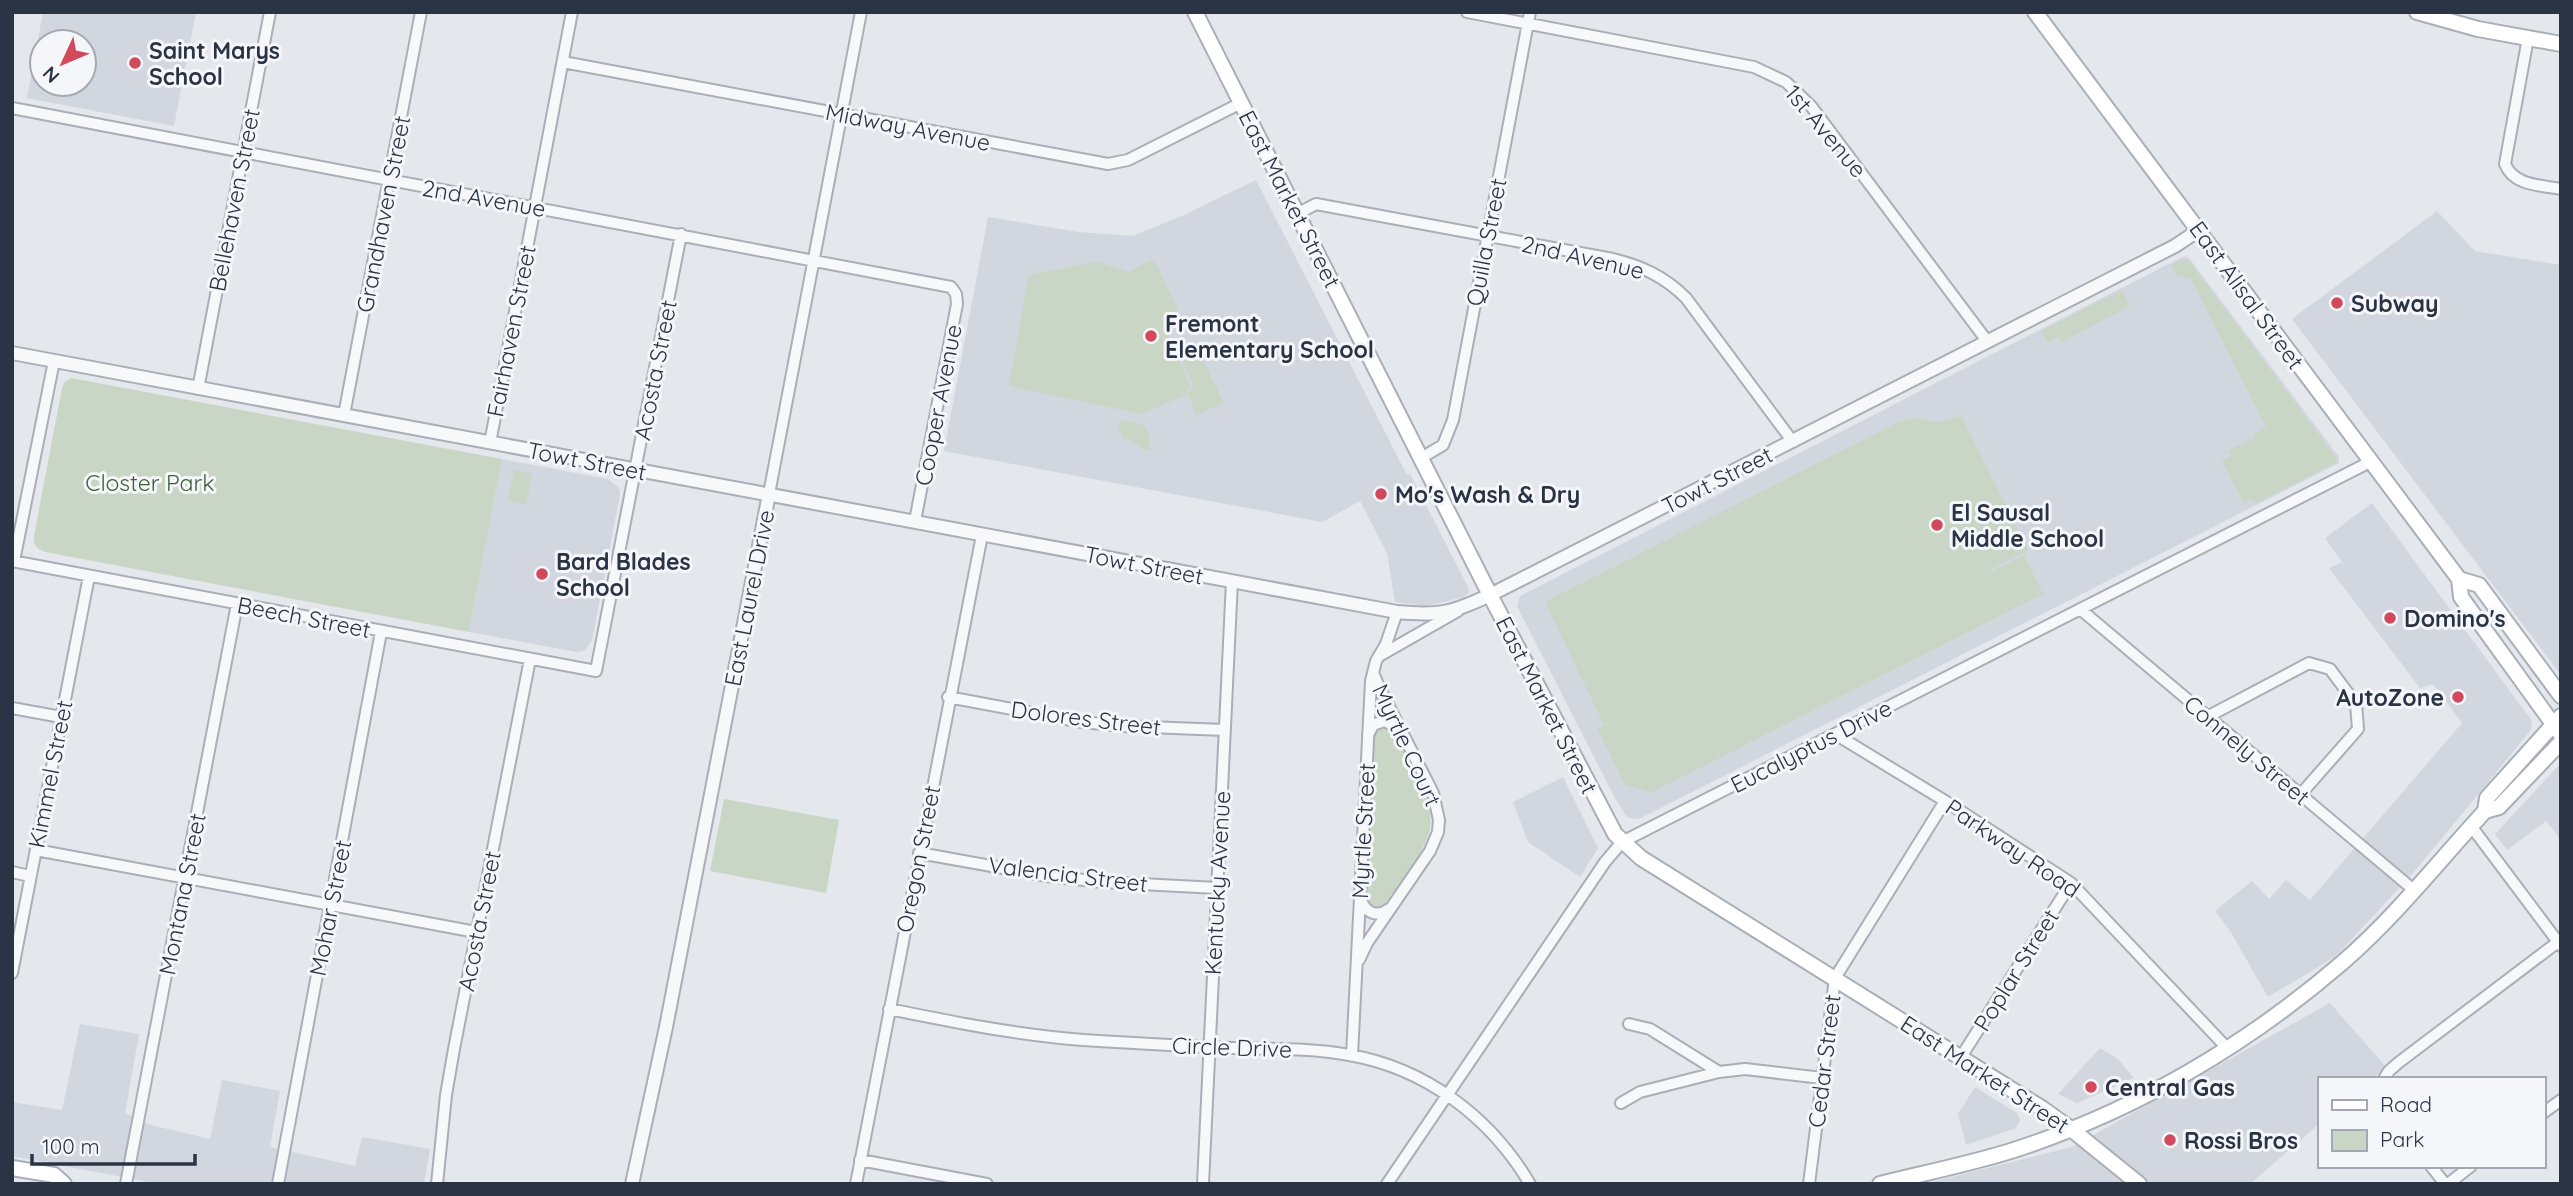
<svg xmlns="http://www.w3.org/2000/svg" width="2573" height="1196" font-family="Quicksand,sans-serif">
<rect width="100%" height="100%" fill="#e4e7ec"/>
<path fill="#d2d6de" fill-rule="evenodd" d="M43 12H196L174 126 27 98ZM42 42H84V84H42Z
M1256 180 1407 475 1410 474 1468 587 1469 592 1464 597 1426 606 1395 602 1387 553 1360 501 1322 522 944 451 988 217 1078 232 1133 236 1184 215Z
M2437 211 2475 251 2561 265V675L2292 319Z
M2184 256 2189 258 2339 457V463L1641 818 1633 819 1627 817 1616 800 1517 606 1520 596Z
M502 459 608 479 619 488 620 494 592 641 584 651 577 652 469 632Z
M2372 503 2532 721 2531 730 2414 872 2336 956 2268 997 2229 929 2215 911 2252 881 2269 899 2286 880 2310 900 2462 723 2433 684 2420 688 2329 568 2342 562 2325 538Z
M2561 763V840L2546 821 2507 850 2495 834Z
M1563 777 1598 848 1580 877 1528 842 1513 802Z
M2330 1003 2386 1067 2372 1079H2319V1124L2250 1184H1924L2072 1147Z
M80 1024 139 1034 125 1113 151 1125 210 1139 222 1080 280 1091 270 1147 355 1166 362 1137 430 1149 424 1184H159L12 1156V1102L62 1110Z
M2100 1048 2118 1059 2134 1078 2077 1103 2058 1094Z
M1975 1087 2017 1113 2020 1120 2016 1128 1966 1145 1958 1114Z"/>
<path fill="#c9d6c5" d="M2183 259 2189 261 2337 459 2336 462 2256 503 2251 499 2243 502 2222 461 2231 456 2228 451 2254 438 2253 435 2266 427 2191 279 2177 276 2171 265Z
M1151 260 1156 264 1178 309 1161 318 1190 386 1185 395 1141 414 1009 386 1028 278 1032 274 1098 262 1128 272Z
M2122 290 2130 306 2062 342 2059 337 2047 343 2041 331Z
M1195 344 1224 403 1197 415 1188 394 1193 384 1177 352Z
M71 378 502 459 469 632 45 552C37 549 33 545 34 536L62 388 65 382Z
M1961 416 2028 550 1991 569 1992 571 2024 555 2043 594 1650 793 1625 784 1597 729 1604 725 1545 602 1898 422 1913 418 1937 422Z
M1122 420 1144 425 1150 435 1149 449 1144 450 1131 441 1123 439 1118 425Z
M514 470 532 474 526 505 508 500Z
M1382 725 1392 730C1407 758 1440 805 1428 836 1419 861 1398 884 1384 905L1380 909H1373L1366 902 1374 734 1378 727Z
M724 799 839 820 826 893 710 871Z"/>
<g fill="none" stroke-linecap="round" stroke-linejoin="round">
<g stroke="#a9aeb7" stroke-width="14">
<path id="minor" d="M1467 12 1754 67 1786 82 1811 106 1987 341
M2528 38 2505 164C2514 186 2540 185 2561 189
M563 62 1108 164 1128 160 1241 103
M12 108 951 287 956 294 957 304 915 521
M1297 214 1316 204 1613 259C1642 266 1665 277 1686 298L1793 442
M198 389 270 12
M344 415 421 12
M490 443 572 12
M1421 458 1443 445 1453 420 1530 12
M769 494 861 12
M12 561 596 671 681 234
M14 561 54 361
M2080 609 2415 891
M1381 655 1458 611
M948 697 1082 722 1122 726 1225 730
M12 708 61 717
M2207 717 2309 663 2330 669 2356 704 2358 729 2300 795
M1835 734 1945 801 2071 883 2228 1049
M1368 735 1373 725 1384 721 1399 728
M2471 826 2561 946
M36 850 476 932
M919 853 1047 876 1103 882 1217 888
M12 872 30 876
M1361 900C1366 913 1377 918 1389 909
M1359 960 1367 943 1430 851 1438 832 1439 820 1433 793 1379 687 1374 675
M12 973 89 576
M889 1009C953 1022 1017 1035 1083 1040 1133 1043 1183 1046 1232 1048 1271 1049 1311 1048 1349 1055 1426 1068 1491 1118 1530 1184
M1629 1024 1650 1029 1719 1072
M1352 1055 1371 681 1376 661 1386 644 1397 612
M1961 1057 2071 883
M2384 1079 2389 1071 2398 1063 2558 942
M1621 1103 1640 1092 1719 1072 1745 1069 1822 1078
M2543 1113 2561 1100
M860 1160 987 1184
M2431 1166 2445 1184
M126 1184 237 604
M278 1184 381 632
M437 1184 446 1095 454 1049 530 659
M856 1184 982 535
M1203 1184 1232 581
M1387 1184 1605 862 1622 842 2370 462
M1809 1184 1835 978 1945 801
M2448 1184 2471 1166"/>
</g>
<g stroke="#a9aeb7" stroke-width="16">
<path id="tertiary" d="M12 353 1397 612C1439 616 1452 613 1490 595L2175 246 2199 230
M632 1184 666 1027 769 494"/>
</g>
<g stroke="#a9aeb7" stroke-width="18">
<path id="secondary" d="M1195 12 1490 595 1615 834 1641 858 2043 1109 2071 1129 2139 1184
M2035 12 2459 579 2461 597 2561 735
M2417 12 2478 29 2561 44
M2459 579 2479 585 2561 696
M2485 811 2487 798 2561 716
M12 1168 54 1175 64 1184
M1880 1184C1924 1173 1970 1164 2014 1150 2135 1111 2247 1045 2343 962 2395 917 2438 862 2485 811L2499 807 2561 742"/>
</g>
<use href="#minor" stroke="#f7f8fa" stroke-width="10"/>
<use href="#tertiary" stroke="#f7f8fa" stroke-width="12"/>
<use href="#secondary" stroke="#fff" stroke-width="14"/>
</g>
<g fill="#d1495b" stroke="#f4f6f9" stroke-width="2.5">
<circle cx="135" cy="63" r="7"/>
<circle cx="2337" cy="303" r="7"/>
<circle cx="1151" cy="336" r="7"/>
<circle cx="1381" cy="494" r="7"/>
<circle cx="1937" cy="525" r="7"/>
<circle cx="542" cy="574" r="7"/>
<circle cx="2390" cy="618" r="7"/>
<circle cx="2458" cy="697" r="7"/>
<circle cx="2091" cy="1087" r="7"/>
<circle cx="2170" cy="1140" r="7"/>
</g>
<g text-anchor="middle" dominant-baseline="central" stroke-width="6" stroke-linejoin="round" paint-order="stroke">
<g font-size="23" font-weight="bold" fill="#2b3445" stroke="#f4f6f9" text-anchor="start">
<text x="149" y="50">Saint Marys<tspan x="149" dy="26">School</tspan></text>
<text x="2351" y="303">Subway</text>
<text x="1165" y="323">Fremont<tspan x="1165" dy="26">Elementary School</tspan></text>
<text x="1395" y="494">Mo's Wash &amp; Dry</text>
<text x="1951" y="512">El Sausal<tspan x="1951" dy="26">Middle School</tspan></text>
<text x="556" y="561">Bard Blades<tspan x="556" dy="26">School</tspan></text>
<text x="2404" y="618">Domino's</text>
<text x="2444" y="697" text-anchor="end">AutoZone</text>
<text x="2105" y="1087">Central Gas</text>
<text x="2184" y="1140">Rossi Bros</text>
</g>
<g font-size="23" fill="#2b3445" stroke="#f4f6f9">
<text transform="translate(908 127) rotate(11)">Midway Avenue</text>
<text transform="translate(1826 131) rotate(50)">1st Avenue</text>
<text transform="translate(484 198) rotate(10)">2nd Avenue</text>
<text transform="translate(1290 199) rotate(63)">East Market Street</text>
<text transform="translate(234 200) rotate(-79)">Bellehaven Street</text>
<text transform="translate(383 214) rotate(-79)">Grandhaven Street</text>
<text transform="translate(1486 242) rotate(-79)">Quilla Street</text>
<text transform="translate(1583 257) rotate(13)">2nd Avenue</text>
<text transform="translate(2247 295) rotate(54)">East Alisal Street</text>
<text transform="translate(511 331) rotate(-79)">Fairhaven Street</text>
<text transform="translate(655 370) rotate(-79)">Acosta Street</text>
<text transform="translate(938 405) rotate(-79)">Cooper Avenue</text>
<text transform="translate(587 461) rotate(11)">Towt Street</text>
<text transform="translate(1717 480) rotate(-27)">Towt Street</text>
<text transform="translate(1144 565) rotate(11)">Towt Street</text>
<text transform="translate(749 598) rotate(-79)">East Laurel Drive</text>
<text transform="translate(304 617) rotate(11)">Beech Street</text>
<text transform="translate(1547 705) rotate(63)">East Market Street</text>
<text transform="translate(1086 718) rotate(7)">Dolores Street</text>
<text transform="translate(1407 745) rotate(65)">Myrtle Court</text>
<text transform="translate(1811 746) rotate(-27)">Eucalyptus Drive</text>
<text transform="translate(2247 750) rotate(40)">Connely Street</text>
<text transform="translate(50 774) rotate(-79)">Kimmel Street</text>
<text transform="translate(1363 831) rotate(-87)">Myrtle Street</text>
<text transform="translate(2013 848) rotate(34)">Parkway Road</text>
<text transform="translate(918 859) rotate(-79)">Oregon Street</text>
<text transform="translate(1068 874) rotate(7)">Valencia Street</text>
<text transform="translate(1217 883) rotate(-87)">Kentucky Avenue</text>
<text transform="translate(182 894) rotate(-79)">Montana Street</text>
<text transform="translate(330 908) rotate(-79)">Mohar Street</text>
<text transform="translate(479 921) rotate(-79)">Acosta Street</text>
<text transform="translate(2016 970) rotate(-58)">Poplar Street</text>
<text transform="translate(1232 1047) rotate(2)">Circle Drive</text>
<text transform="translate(1824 1061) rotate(-83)">Cedar Street</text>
<text transform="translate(1985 1074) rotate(33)">East Market Street</text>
</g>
<g font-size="23" fill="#3f6138" stroke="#f4f6f9">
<text x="150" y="482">Closter Park</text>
</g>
</g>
<rect width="2573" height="1196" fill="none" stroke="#2b3445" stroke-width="28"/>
<rect x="2318" y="1077" width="228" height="91" fill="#f4f6f9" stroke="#a4a8b1" stroke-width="2"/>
<rect x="2332" y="1100" width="35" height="10" fill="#ffffff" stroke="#a4a8b1" stroke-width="2"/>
<text x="2380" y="1112" font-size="21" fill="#2b3445">Road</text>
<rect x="2332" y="1130" width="35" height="21" fill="#c9d6c5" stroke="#a4a8b1" stroke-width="2"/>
<text x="2380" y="1147" font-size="21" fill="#2b3445">Park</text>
<g transform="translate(63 63) rotate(226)"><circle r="33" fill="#f4f6f9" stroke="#a4a8b1" stroke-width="2"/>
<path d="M0-5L12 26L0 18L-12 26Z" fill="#d1495b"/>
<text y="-10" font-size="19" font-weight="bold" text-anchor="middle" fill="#2b3445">N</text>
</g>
<path d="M32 1154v10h163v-10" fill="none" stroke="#2b3445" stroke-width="3.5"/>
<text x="42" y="1154" font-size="21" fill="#2b3445" stroke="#f4f6f9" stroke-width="5" paint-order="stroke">100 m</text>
</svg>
